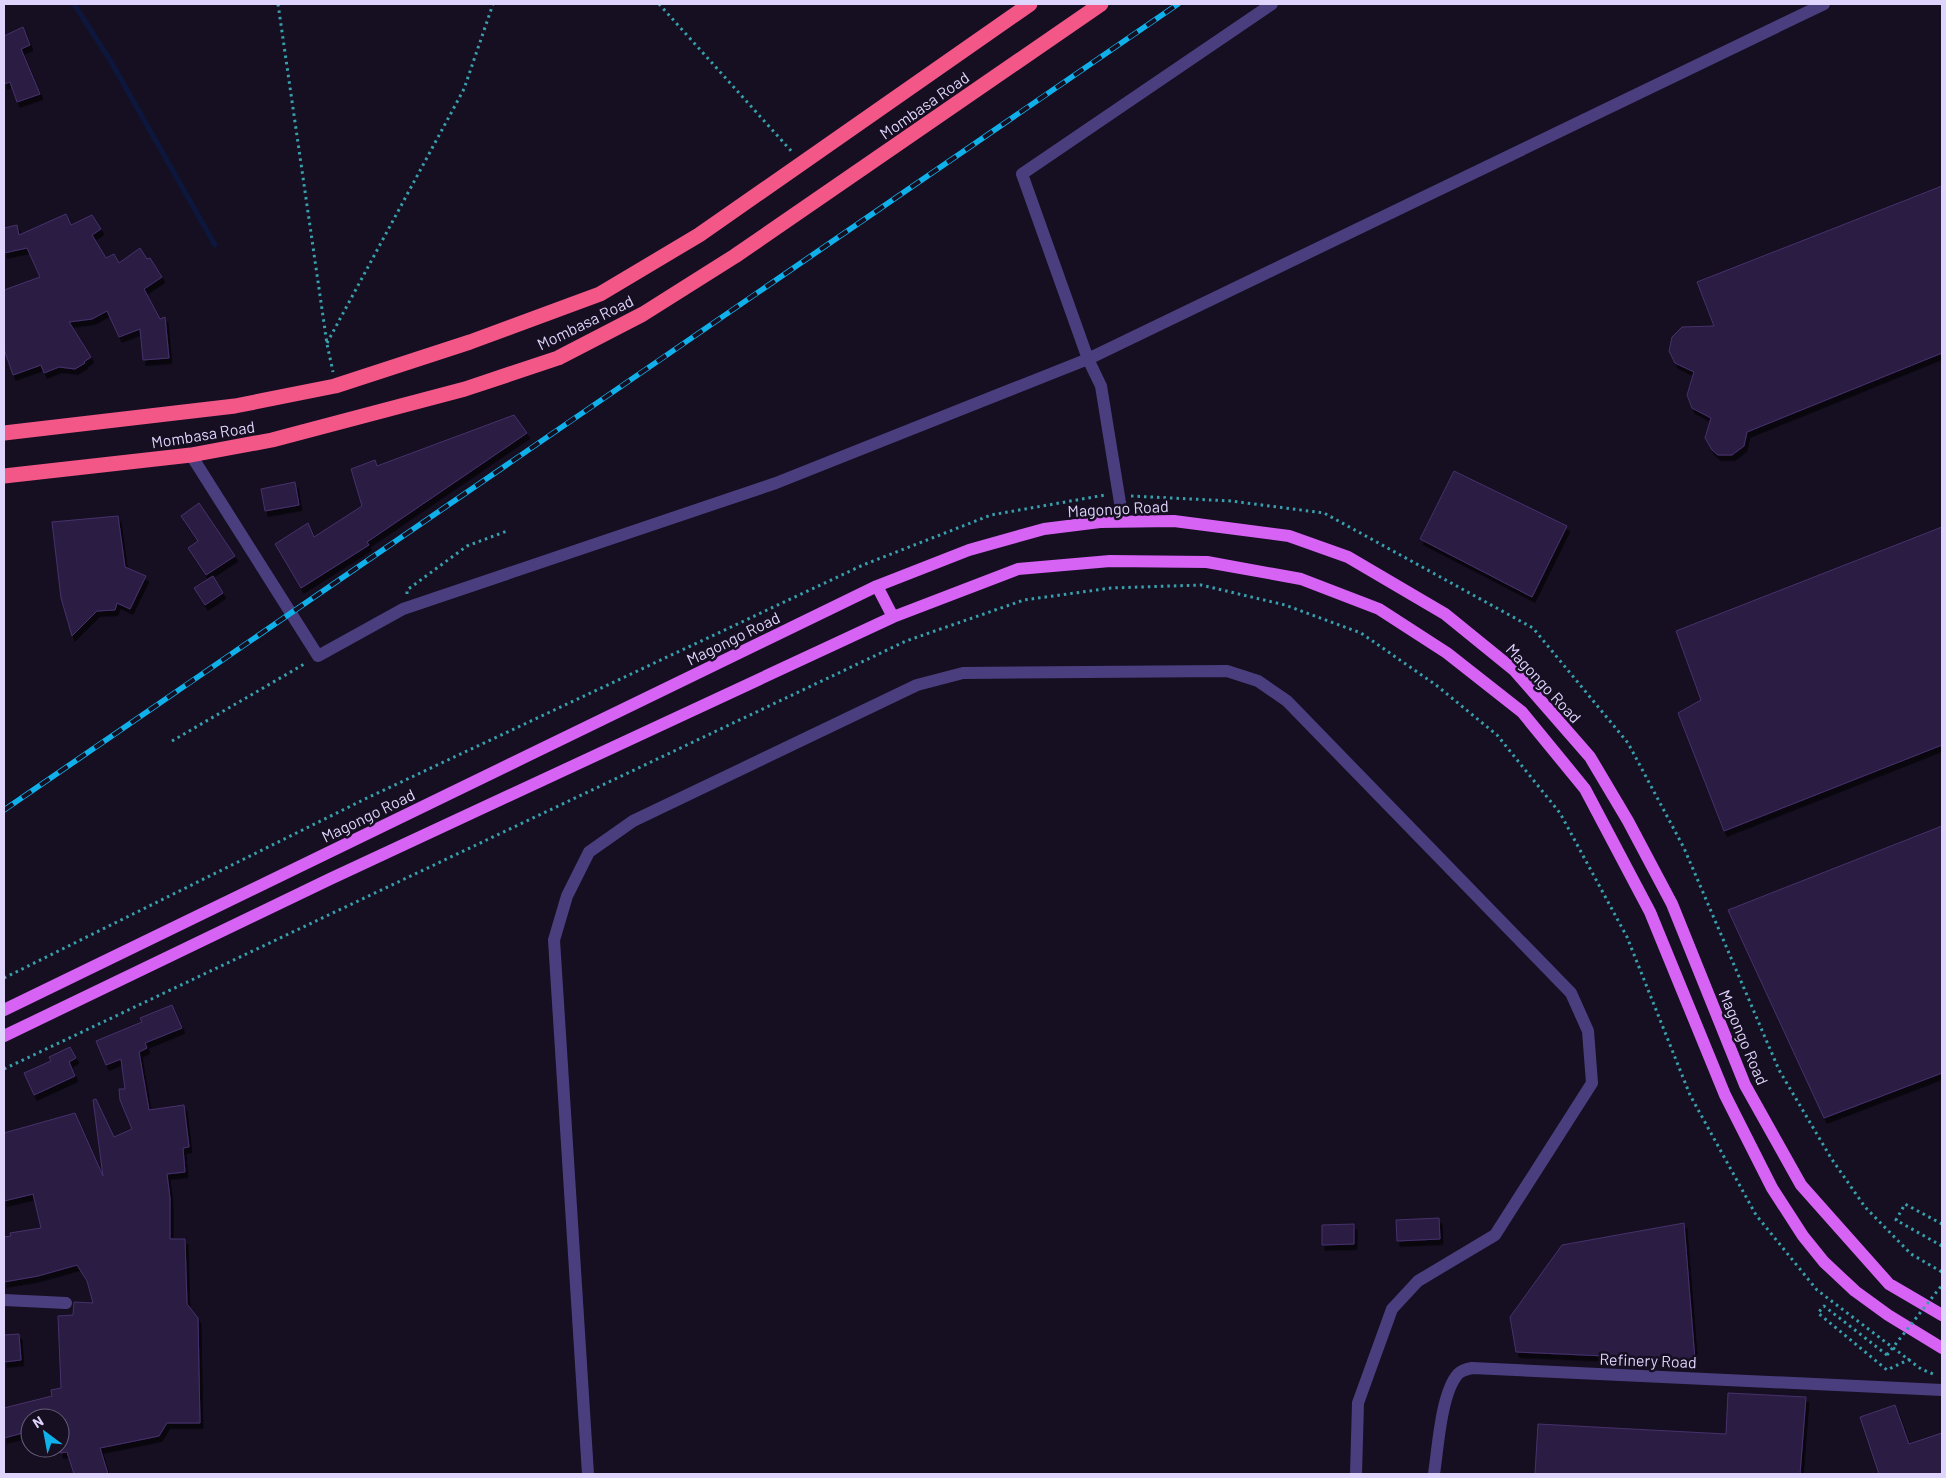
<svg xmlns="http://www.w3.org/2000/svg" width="1946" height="1478" font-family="Barlow,sans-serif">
<defs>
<filter id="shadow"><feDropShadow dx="3" dy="5.5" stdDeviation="0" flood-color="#0009"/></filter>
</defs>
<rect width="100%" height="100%" fill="#160f22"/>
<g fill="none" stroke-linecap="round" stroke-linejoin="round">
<path stroke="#0d173d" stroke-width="5" d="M74 4 110 60 215 245"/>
</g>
<path fill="#2a1d42" stroke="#46316c" filter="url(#shadow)" d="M23 27 30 45 21 49 40 94 17 102 10 82 4 84V36Z
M1942 186V353L1747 432 1744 446 1732 455H1718L1712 450 1705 438 1711 418 1692 408 1687 395 1694 372 1675 363 1669 351 1672 337 1682 327 1714 326 1697 282Z
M66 214 71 225 92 215 101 229 92 235 106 258 114 254 119 263 140 248 147 259 150 258 162 277 144 289 160 319 165 317 169 358 143 360 140 329 119 337 107 311 92 319 69 322 91 357 84 362 85 363 75 369 59 367 44 373 41 365 13 375 4 349V290L40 277 27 248 4 253V228L17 225 19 235Z
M514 415 527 433 367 542 369 545 301 588 275 544 308 523 314 537 362 506 351 469 375 460 377 466Z
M1454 471 1567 526 1532 597 1420 539Z
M295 482 299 505 265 511 261 489Z
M199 503 235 556 206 575 188 548 198 541 181 516Z
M118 516 125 567 146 576 130 609 117 603 115 610 97 611 72 636 61 598 52 522Z
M1942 527V745L1724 831 1678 713 1701 700 1676 631Z
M213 576 223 593 205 605 194 588Z
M1942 826V1073L1824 1118 1728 910Z
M172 1005 182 1028 145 1043 147 1048 139 1052 149 1110 184 1105 189 1147 183 1148 185 1172 167 1174 170 1198V1239H185L187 1304 198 1318 200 1423H167L159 1436 100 1448 108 1474H74L67 1452 60 1453V1418H30V1431L4 1438V1408L52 1396 51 1390 61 1388 58 1316 73 1315 74 1302 93 1303 87 1281 77 1265 38 1276 4 1282V1237L11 1236 10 1233 41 1228 33 1194 4 1201V1133L75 1113 103 1176 93 1100 96 1099 114 1137 132 1129 120 1100 119 1089H125L121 1059 106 1065 96 1041 142 1022 140 1018Z
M70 1047 76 1058 69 1062 75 1076 34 1095 24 1073 51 1061 49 1057Z
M1439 1218 1440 1239 1397 1241 1396 1220Z
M1684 1223 1695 1360 1516 1352 1510 1317 1562 1245Z
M1354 1224V1244L1322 1245V1225Z
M19 1334 21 1360 4 1362V1335Z
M1728 1393 1806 1397 1800 1474H1535L1538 1424 1726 1434Z
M1895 1405 1909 1444 1942 1433V1474H1879L1860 1417Z"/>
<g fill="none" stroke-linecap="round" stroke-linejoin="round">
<path stroke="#37a0ac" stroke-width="3" stroke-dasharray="2.5 4" stroke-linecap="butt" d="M278 4 327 344 333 372
M659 4 793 153
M327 343 464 89 493 4
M1131 496 1231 501 1324 513 1533 628 1628 743 1684 848 1779 1070 1831 1158 1865 1207 1911 1254 1942 1272
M407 594V590L467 546 507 531
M172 741 306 663
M4 978 367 798 863 565 991 515 1105 495
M4 1069 906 641 1024 600 1111 588 1201 585 1285 605 1361 633 1436 685 1497 735 1560 813 1627 937 1690 1095 1756 1215 1817 1290 1921 1369 1933 1374
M1942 1224 1905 1204 1896 1220 1942 1246
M1887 1355 1824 1306 1818 1313 1887 1370 1910 1359"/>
<path stroke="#4b3e7e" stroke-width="12" d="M191 455 318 656 403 609 776 483 1088 359 1824 4
M1123 521 1101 386 1088 359 1022 174 1272 4
M4 1300 66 1303
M588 1474 554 940 567 896 589 852 633 821 917 685 963 673 1227 671 1258 681 1287 701 1571 993 1588 1031 1592 1083 1495 1235 1418 1281 1392 1309 1358 1403 1356 1474
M1434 1474C1438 1448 1441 1393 1458 1374 1462 1370 1467 1369 1472 1368L1942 1390"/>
<path stroke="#d663f4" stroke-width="12" d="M877 586 893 617
M4 1010 877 586 969 550 1044 529 1100 522 1174 521 1289 536 1348 557 1445 614 1514 670 1590 757 1628 821 1672 904 1745 1085 1801 1185 1889 1284 1942 1315
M4 1036 330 879 893 617 1018 569 1110 561 1207 562 1301 579 1379 609 1447 653 1522 712 1585 789 1650 912 1725 1095 1772 1188 1803 1236 1824 1262 1855 1291 1888 1315 1942 1348"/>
<path stroke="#f35788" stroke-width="15" d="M4 433 235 406 335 386 470 342 600 294 699 235 1030 4
M4 476 191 455 272 440 465 389 558 358 643 314 735 256 1101 4"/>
<g stroke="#10b1eb" stroke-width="5.5">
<path id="rail" d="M4 810 1178 4"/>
</g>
<use href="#rail" stroke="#160f22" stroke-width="4" stroke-dasharray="11" stroke-linecap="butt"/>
<path stroke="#37a0ac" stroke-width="3" stroke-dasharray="2.5 4" stroke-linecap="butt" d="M1887 1355 1942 1285"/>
</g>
<g text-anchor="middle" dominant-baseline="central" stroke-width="5" stroke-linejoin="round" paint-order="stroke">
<g font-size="16" fill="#dfd4fc" stroke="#160f22">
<text transform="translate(924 105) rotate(-35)">Mombasa Road</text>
<text transform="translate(585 322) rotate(-26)">Mombasa Road</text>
<text transform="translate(203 434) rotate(-9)">Mombasa Road</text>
<text transform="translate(1118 508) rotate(-3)">Magongo Road</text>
<text transform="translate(733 638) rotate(-26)">Magongo Road</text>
<text transform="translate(1544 683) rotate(47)">Magongo Road</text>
<text transform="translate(368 815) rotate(-26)">Magongo Road</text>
<text transform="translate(1744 1037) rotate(67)">Magongo Road</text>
<text transform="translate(1648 1360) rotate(2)">Refinery Road</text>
</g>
</g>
<rect width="1946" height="1478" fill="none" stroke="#dfd4fc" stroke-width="10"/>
<g transform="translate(45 1433) rotate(328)"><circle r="24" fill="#160f22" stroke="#665e79"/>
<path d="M0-4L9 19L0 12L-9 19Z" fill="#10b1eb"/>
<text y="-8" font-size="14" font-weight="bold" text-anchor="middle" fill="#dfd4fc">N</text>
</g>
</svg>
